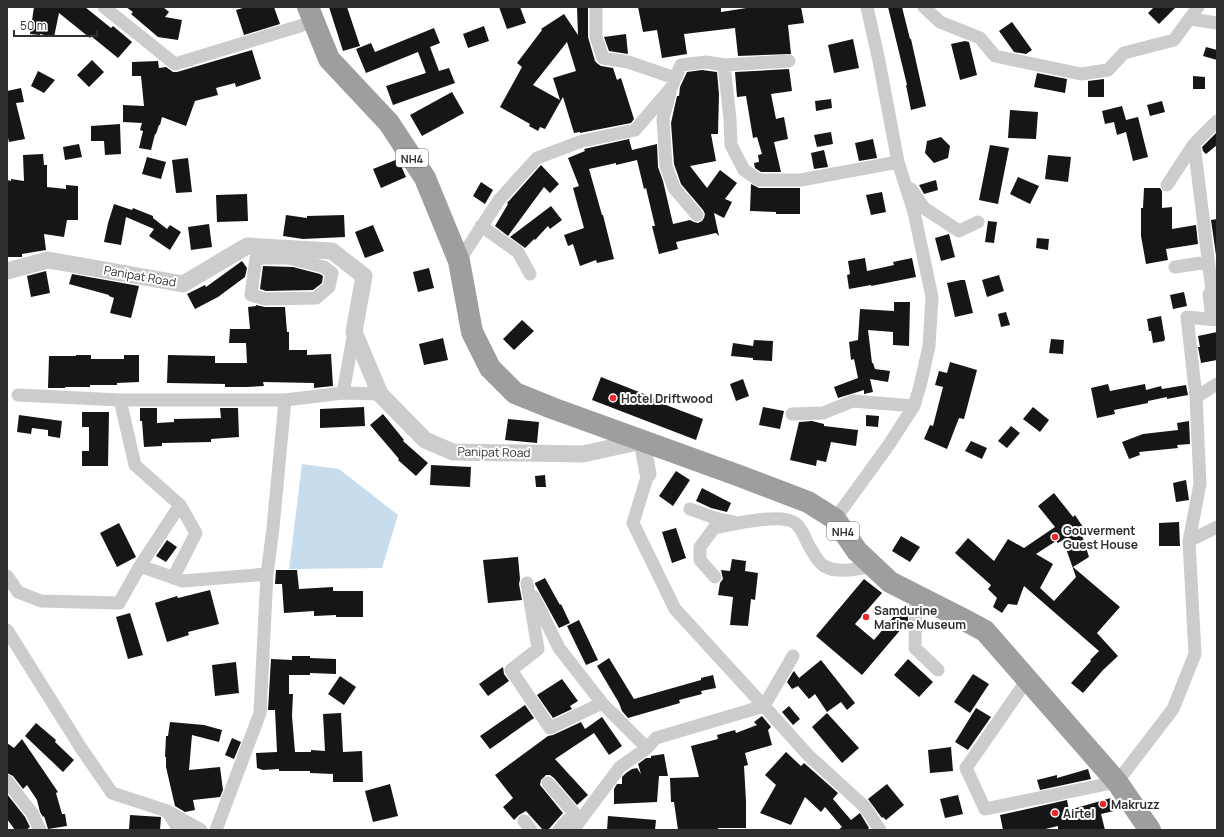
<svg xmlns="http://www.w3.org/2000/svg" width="1224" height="837" font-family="Manrope,sans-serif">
<rect width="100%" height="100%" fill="#fff"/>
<path fill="#c7dced" d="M302 464 339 469 398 515 382 568 289 569Z"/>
<path fill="#161616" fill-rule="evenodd" d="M34 7H85L111 28 113 26 132 42 118 58 91 36 90 38 59 13 54 37 40 34V35L30 34Z
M126 7H163L169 12 165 17 182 20 178 40 158 37 131 14 133 12Z
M246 7H274L280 24 244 35 236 10Z
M329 7H347L360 46 343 51Z
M499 7H520L526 23 507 29Z
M577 7H588V37L595 61 598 64 601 66 613 68 617 80 621 78 634 119 631 123 580 133V132L574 133 563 97 545 129 540 127 538 131 529 126 530 124 500 107 522 67 517 63 542 30 541 29 564 14 578 35ZM567 42 576 71 553 78 560 100 533 85Z
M638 7H721V12L753 7H801L804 23 788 25 791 54 738 56 735 28 684 34 687 54 662 58 657 30 643 32Z
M888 7H902L910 39H911L926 106 911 110 906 85H907Z
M1154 7H1176L1159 24 1148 13Z
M1012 22 1032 50 1026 54 1014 52 999 31Z
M484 26 489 41 468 48 463 34Z
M434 28 440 43 430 47 439 71 449 68 455 83 393 105 386 86 426 73 418 52 366 73 356 49 371 43 375 52Z
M626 34 628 54 609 51 604 37Z
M853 39 859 68 834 73 828 45Z
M965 41 969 42 977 75 960 80 951 44Z
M1206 47 1217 50V60L1203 56Z
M252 50 261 79 236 87 235 83 216 88 218 95 195 101 186 126 162 117 160 125H159L156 134H155L151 150 139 148 143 131 140 130 142 123 123 122V105L144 106 141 76H132V62L158 61 159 68 166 67 173 72H177Z
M92 60 104 72 89 87 77 75Z
M789 69 792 91 771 94 776 119 784 117 788 139 774 142 781 172H761L755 168 754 163 759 162 758 155 762 154 757 137 753 138 746 96 737 97 735 72Z
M702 70 717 72 719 94 718 134H711L716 161 690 166 707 188 720 170 737 183 725 199 732 202 724 218 714 213 719 236 716 233 676 242 678 249 659 254 652 226H655L646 188 644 189 637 160 616 165V163L589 169 602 215H603L614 259 597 263 596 260 580 266 573 244 568 246 564 235 584 228 573 188 579 186 568 158 585 151 584 149 629 139 632 150 657 144 658 167 663 181 673 224 690 220 694 222 698 223 702 221 704 218 705 214 703 210 681 184 674 164 671 123 677 96H679L680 87 687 72Z
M38 71 55 80 44 93 31 86Z
M1037 73 1067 79 1065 93 1034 87Z
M1193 76 1205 77V89H1193Z
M1104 79V97H1088V81Z
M21 88 24 102 16 103 25 139 9 142 7 134V91Z
M452 92 464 113 422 136 410 115Z
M831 99 832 108 816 111 815 101Z
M1162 101 1165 112 1150 116 1147 105Z
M1122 106 1126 120 1138 117 1148 157 1133 161 1126 132 1117 135 1114 122 1105 124 1102 111Z
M1010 110 1038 112 1036 139 1008 138Z
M120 124 121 154 105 155 104 141H91V126Z
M831 132 833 144 817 147 814 135Z
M1217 132V145L1206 154 1203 151 1202 147Z
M941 137 950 146 948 158 934 163 925 153 927 141Z
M873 139 877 158 859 161 855 143Z
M79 144 82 157 65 160 63 147Z
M990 145 1009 148 998 204 979 200Z
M824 150 828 167 814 169 811 153Z
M43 154 44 165H47V187L66 189V185L78 186V220H67L64 237 44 234 46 250 22 254V257H7V180L11 181V179L24 181 23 155Z
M1048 155 1071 157 1068 182 1045 179Z
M147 157 166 162 161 179 142 174Z
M188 158 192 192 176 193 172 160Z
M398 159 406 177 381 188 373 169Z
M541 165 559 184 550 193 544 187 508 236 495 226 508 204 507 203Z
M1018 177 1039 186 1030 204 1010 194Z
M936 180 938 190 924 194 919 185Z
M481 182 493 190 485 204 473 196Z
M751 184 759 188H800V214H776V212L750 211Z
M1144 188H1160L1162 191V208L1172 207V229L1196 225 1198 244 1166 249 1168 260 1146 264 1141 236V208H1143Z
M882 192 886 212 871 215 866 195Z
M247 194 248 221 217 222 216 195Z
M114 204 132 210 133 208 153 216V218L167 229 170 225 181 232 170 250 149 236 154 229 126 217 121 245 104 242 108 223Z
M551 206 562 220 550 229 548 226 535 240 534 239 525 248 510 237Z
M286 215 307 218V216L344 215 345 237 303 239 283 236Z
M1217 219V262L1211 220Z
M988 221 997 222 994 243 985 242Z
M209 224 212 247 191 250 188 227Z
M373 225 384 251 365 258 355 232Z
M949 234 955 257 941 261 935 238Z
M1037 238 1049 239 1048 250 1036 248Z
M865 258 867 271 894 265 893 262 912 258 916 277 871 286V285L849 289 847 275 850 274 848 261Z
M242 261 247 268 245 277 218 297 195 309 187 294 205 285 206 287Z
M263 266 293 267 320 274 323 276 322 283 313 290 266 291 260 289Z
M429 268 434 288 418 292 413 272Z
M46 271 50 293 31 297 27 276Z
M72 274 139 286 131 318 110 313 114 298 109 296V295L69 284Z
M999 275 1004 291 987 297 982 280Z
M961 280H965L973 313 955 317 947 283Z
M1184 292 1187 306 1173 309 1170 295Z
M894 302H910L909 346 893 345V332L868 330 872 363H873L875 369 890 371 888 382 870 379 873 392 864 394V390L838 398 834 387 858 378 854 359 851 360 849 342 858 340 860 309 894 311Z
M256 305 265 307H285L287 332H289V350H307V355L331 354 333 386 314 388V383L263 382 264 386 247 387H225V384L167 383 168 355 215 356V363H247L246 343H229L230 329H250L248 307 256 306Z
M1006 312 1010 325 1001 327 998 314Z
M1161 316 1165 339 1164 341 1153 343 1151 331H1149L1147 319Z
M522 320 534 331 514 350 503 339Z
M1217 332V360L1201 363 1198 347H1200L1198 336Z
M443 338 448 360 424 365 419 344Z
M1051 339 1064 340 1063 354 1049 353Z
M754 340 773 341 772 361 753 360V358L731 356 733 343 753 346Z
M76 355H91V359H124V355H139V382L117 383V385H90V387H65V388H48L49 356H76Z
M950 362 977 370 964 419 959 418 947 449 924 439 930 425 933 426 943 387 935 385 939 371 947 373Z
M601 377 667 403 666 405 703 419 696 440 592 400Z
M743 379 749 396 736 401 730 384Z
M1108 384 1110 391 1145 384 1146 390 1161 386 1162 389 1186 385 1188 395 1167 399V397L1148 401V403L1114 410 1115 414 1097 418 1091 388Z
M364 407 365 426 320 428V409Z
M763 407 784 411 780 429 759 425Z
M1033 407 1049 420 1040 432 1023 419Z
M140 408H157V423L174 422V419L221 418 220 408H238L239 437 211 439V442L162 443V446L144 447 142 421H140Z
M82 412H109L108 466H82V451H89V427H82Z
M383 414 404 440 403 441 428 463 416 476 398 460 399 459 370 425Z
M19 415 62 421 60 438 48 436V430L32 428 31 434 17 432Z
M866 415 879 416 878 427 866 426Z
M508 419 539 422 537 443 505 440Z
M812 421 824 424V426L858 430 856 446 831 442 826 462 817 460 816 466 790 460 799 422Z
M1189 421 1190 444 1177 445 1178 448 1139 452 1140 455 1129 459 1122 442 1143 434 1178 430 1177 423Z
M1011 426 1020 433 1007 448 998 441Z
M971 441 987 448 982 459 965 451Z
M431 465 471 467 470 487 430 485Z
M676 471 690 480 673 506 659 496Z
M545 475 546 487H536L535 476Z
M1186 480 1189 500 1176 502 1173 483Z
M702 488 731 503 727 512 711 508 696 501Z
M1054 493 1073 517 1075 515 1083 527 1080 529 1089 557 1073 567 1120 607 1097 633 1118 656 1103 670 1083 693 1071 683 1091 661 1090 660 1099 651 1024 586 1017 605 1008 604 1002 613 993 607 997 598 988 589 991 585 955 553 968 538 994 561 1008 539 1024 548 1055 527 1038 506ZM1063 540 1076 577 1054 601 1040 588 1053 564 1036 554 1056 541 1058 543Z
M1179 522 1180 546H1159V523Z
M119 523 136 557 117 567 100 533Z
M676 528 686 558 672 563 662 532Z
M901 536 920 547 910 562 892 551Z
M167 540 177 547 166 562 156 556Z
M518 557 520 579 519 584 522 600 488 603 483 560Z
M732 559 746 561 745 571 758 573 755 600 751 599 748 626 730 625 733 597 718 595 720 583 723 579 721 570 730 571Z
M276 570H297L299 589 333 587V591H363V617H336V615L314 616V611L284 613 282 584H275Z
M545 578 560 605 561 604 570 623 559 628 535 584V583Z
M864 579 882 593 855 624 874 640 900 609 908 615V621L862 675 816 636Z
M210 590 219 624 188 632 189 635 167 642 155 603 177 596 178 598Z
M130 613 143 655 128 659 116 617Z
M579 620 598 660 586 665 567 626Z
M292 656H310V658L336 659V674L310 673V675H289V694H293L292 716 295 752H311V750L325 751 323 714 341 713 343 752 362 751 363 782H333V774L310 773V771H279V769L263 770 257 768 256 753 277 752 275 710H268L271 659 292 660Z
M609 658 634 699 701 680V678L713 675 716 688 701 691 702 694 679 700 680 703 628 718 622 711 619 703 597 666Z
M908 659 933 682 919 697 894 675Z
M821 660 855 703 847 710 841 702 827 712 815 694 809 699 798 686 792 689 787 682 793 672 794 671 799 678Z
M236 662 239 693 215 696 212 665Z
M503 667 504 674 509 681 488 696 479 684Z
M973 674 989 684 970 713 954 702Z
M340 676 356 687 344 705 328 694Z
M562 679 578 701 570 706 572 709 553 718 537 695Z
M525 705 534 718 490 749 480 736Z
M789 706 800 719 793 725 782 712Z
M976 708 991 717 968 750 955 742Z
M827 713 859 748 842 763 812 727Z
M762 716 771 727 768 730 772 745 745 753 748 765 744 766 746 801V828H718V830H678L674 802H671L670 778 699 777 691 746 718 739 717 735 735 730 736 733 757 725 754 722Z
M602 717 622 746 609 755 594 733 555 759 588 795 577 805 554 778 550 775H546L541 780 540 785 563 813 548 830H543L526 811 519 815 514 820 503 807 513 798 495 775 548 736 553 735 581 722 585 729Z
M170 722 204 725 222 730 219 742 192 735 189 770 220 767 223 790 220 797 193 800 195 810 185 812 175 806 166 767V757H165L166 736H168Z
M36 723 56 740 55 742 74 760 63 772 25 736Z
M232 738 241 742 234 759 225 755Z
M22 739 58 792 56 793 62 814H65L67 826 48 829 44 816 43 817 40 812 37 800 27 785 23 789 13 776 7 773V743L14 748Z
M951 747 953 771 930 773 928 750Z
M786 752 801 766 804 763 838 793 833 799 851 820 860 813 869 828 867 830H838L842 827 825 807 821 812 805 797 791 825 760 813 776 785 765 775Z
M664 754 668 776H659L657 802 614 804V789L617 784H622V777L626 773 632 769 637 768 641 774 638 764 646 758H651V756Z
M1088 769 1091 779 1040 790 1037 780 1057 775V778Z
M390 784 398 816 373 822 365 791Z
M887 784 904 805 886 820 883 817 882 818 868 799Z
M7 794 25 817 30 827 26 830H15L7 819Z
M958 795 963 814 945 818 940 799Z
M1111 798 1114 811 1101 814 1105 830H1058V826L1041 830H1003L1000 815 1067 800 1069 810Z
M130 815 161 817 160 830H129Z
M608 816 656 820 655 830H607Z"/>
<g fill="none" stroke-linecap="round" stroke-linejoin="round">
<path stroke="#ccc" stroke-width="13" d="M104 7 175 64 313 22
M596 7V37L603 58 628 62 675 78
M924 7 940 22 980 38 995 56 1081 74 1108 70 1124 53 1174 40 1198 7
M1190 19 1217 23
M724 65 789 61
M670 92 663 119 666 166 674 188 697 215
M1167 185 1194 144
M911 189 924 208 959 231 978 222
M481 226 518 252 530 274
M288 258H256L251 295 265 299 316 298 329 287 332 273 324 267 288 258 290 248
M459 261 499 200 537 158 582 141 635 130 671 88 681 65 706 62 724 65 730 119 731 145 744 170 759 180H801L898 162 879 61 867 7
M1175 267 1208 262
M1212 319 1209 294 1212 291 1194 144 1217 121
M343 393 354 332
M18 395 120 400H285
M1196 397 1187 317 1217 320
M120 400 135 465 180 505 140 566 183 581 267 574
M792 414 823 413 853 401 914 406
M648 474 633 523 675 609 764 706 793 656
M690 509 715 518 734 522
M835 519 888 446 914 406 920 386 929 346 932 297 914 212 898 162
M1189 541 1217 527
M7 576 18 592 41 601 119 603 140 566
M715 577 700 560V547L714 528C731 525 781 512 795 523 801 527 805 537 808 544 812 550 817 562 824 566 838 574 857 569 872 566
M173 578 196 533 180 505
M527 583 538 649 511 670 550 728 602 703
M916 595 915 648 938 670
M534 597 559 648 602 703 647 748
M7 630 81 748 112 793 167 811 201 830
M1027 680 966 768 985 809 1117 782 1173 709 1195 654 1189 541 1200 484 1196 397 1217 384
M7 781 32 813 40 830
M548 783 580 820
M168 812 179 830
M524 821 531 830
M216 830 260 713 267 574 273 528 285 400 343 393 380 394
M559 830 574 813
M573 830 620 767 647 748 656 738 764 706 808 755 865 807 880 830"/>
<path stroke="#ccc" stroke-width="17" d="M7 271 48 260 183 284 247 246 332 251 364 276 354 332 380 394 425 440 453 452 583 454 642 441 648 474"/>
<path stroke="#9e9e9e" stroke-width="22" d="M308 7 329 59 389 123 425 178 459 261 472 332 490 368 515 393 552 408 737 475 808 502 835 519 857 551 890 582 961 618 985 631 1117 782 1150 830"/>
</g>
<g fill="#ed2a2b" stroke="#fff" stroke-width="1.5">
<circle cx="613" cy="398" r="4"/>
<circle cx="1055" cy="537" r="4"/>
<circle cx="866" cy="617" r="4"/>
<circle cx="1103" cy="804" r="4"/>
<circle cx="1055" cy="813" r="4"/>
</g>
<g text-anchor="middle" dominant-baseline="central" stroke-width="4" stroke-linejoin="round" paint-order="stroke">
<g fill="#fff" stroke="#6d6d6d" stroke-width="1">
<rect x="396" y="149" width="32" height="18" rx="3"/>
<rect x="827" y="522" width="32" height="18" rx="3"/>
</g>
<g font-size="11" font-weight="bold" fill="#2f2f2f">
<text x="412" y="158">NH4</text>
<text x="843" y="531">NH4</text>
</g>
<g font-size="12" fill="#2f2f2f" stroke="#fff">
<text transform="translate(140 276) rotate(10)">Panipat Road</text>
<text transform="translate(494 452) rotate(1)">Panipat Road</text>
</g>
<g font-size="12" font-weight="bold" fill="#2f2f2f" stroke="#fff" text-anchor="start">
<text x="621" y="398">Hotel Driftwood</text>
<text x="1063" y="530">Gouverment<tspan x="1063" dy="14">Guest House</tspan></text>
<text x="874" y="610">Samdurine<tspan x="874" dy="14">Marine Museum</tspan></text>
<text x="1111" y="804">Makruzz</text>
<text x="1063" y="813">Airtel</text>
</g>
</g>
<rect width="1224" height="837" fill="none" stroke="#2f2f2f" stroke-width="16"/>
<path d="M14 30v6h83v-6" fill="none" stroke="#2f2f2f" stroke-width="2"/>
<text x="20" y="30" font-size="12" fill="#2f2f2f" stroke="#ffffff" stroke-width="3" paint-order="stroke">50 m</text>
</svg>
